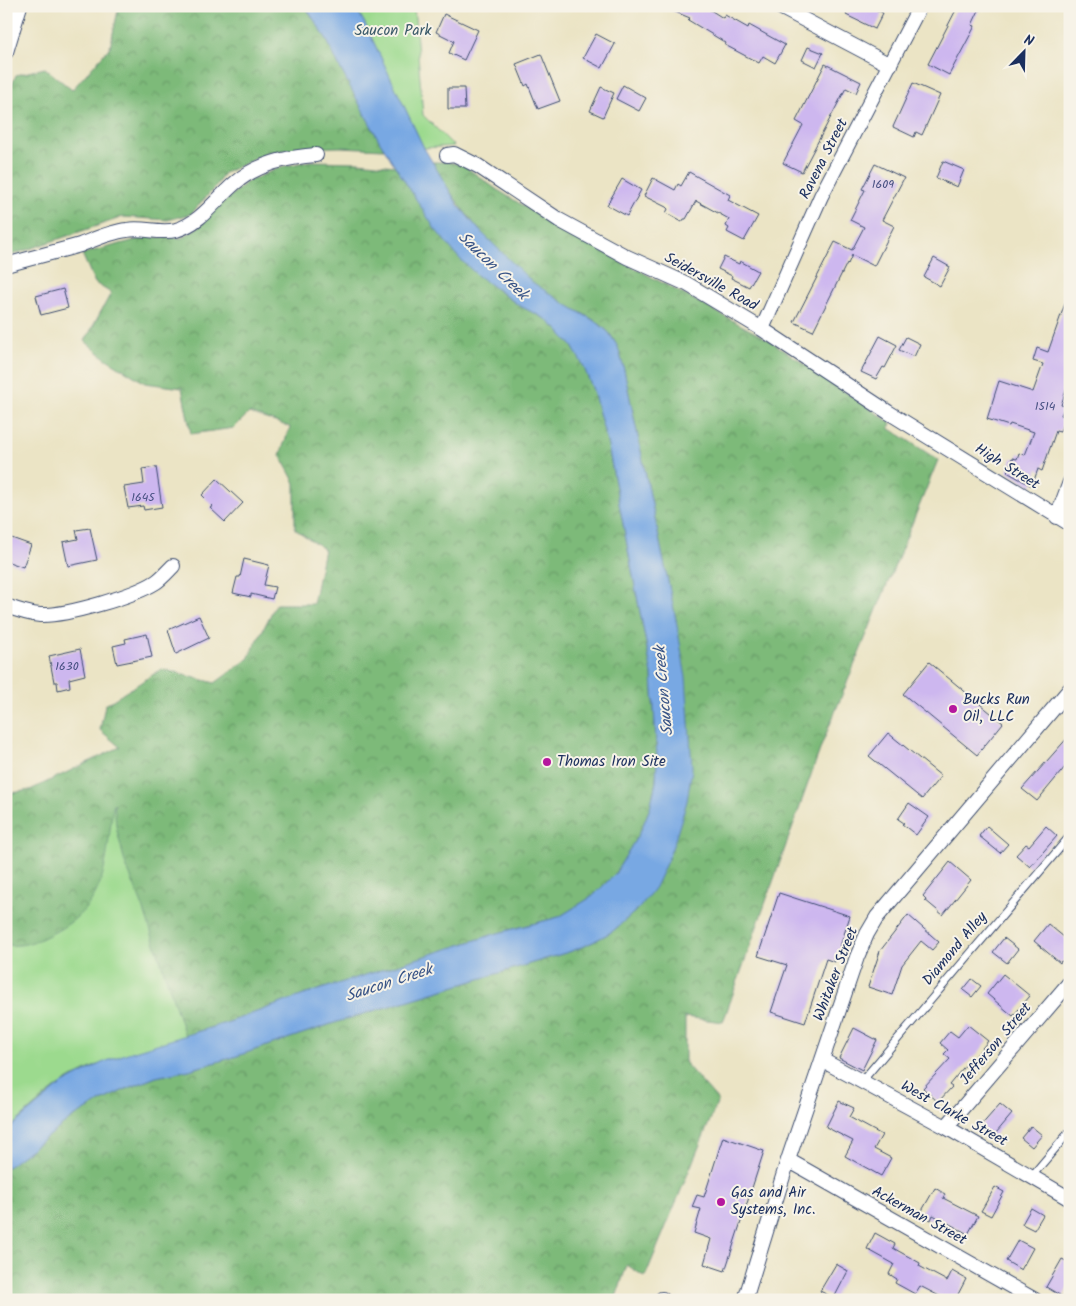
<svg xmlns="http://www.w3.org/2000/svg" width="1076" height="1306" font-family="Kalam,sans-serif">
<defs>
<pattern id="forest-crowns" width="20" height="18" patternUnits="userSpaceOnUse" patternTransform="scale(1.25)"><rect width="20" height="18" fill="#7dba79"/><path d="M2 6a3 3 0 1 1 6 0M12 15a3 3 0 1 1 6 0" fill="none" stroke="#669866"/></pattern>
</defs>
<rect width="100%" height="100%" fill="#f7f3e8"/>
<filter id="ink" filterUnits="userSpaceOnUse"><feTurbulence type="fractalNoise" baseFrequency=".02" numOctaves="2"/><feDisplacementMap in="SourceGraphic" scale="10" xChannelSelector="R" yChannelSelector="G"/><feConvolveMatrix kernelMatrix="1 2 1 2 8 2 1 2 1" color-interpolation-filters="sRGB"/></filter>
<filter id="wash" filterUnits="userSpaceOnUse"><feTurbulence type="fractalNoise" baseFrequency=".0096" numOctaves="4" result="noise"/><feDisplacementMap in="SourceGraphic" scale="20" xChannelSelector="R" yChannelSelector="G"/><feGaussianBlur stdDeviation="1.12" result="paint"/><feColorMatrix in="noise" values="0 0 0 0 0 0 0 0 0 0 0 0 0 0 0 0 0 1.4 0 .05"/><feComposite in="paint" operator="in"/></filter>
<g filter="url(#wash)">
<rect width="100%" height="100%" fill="#ebe4c5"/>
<path fill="url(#forest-crowns)" stroke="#4c746c" d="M119 6H305L326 38 339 66 384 149 340 147 302 148 270 152 224 173 216 186 191 214 168 220 123 217 6 257V99L16 75 45 68 72 90 110 47Z
M310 161 358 162 395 166 459 258 497 290 520 306 546 319 559 331 572 346 583 364 593 390 608 446 652 674 657 757 656 782 650 808 641 830 615 874 593 896 559 917 498 933 315 991 229 1022 128 1053 61 1085 6 1131V794L30 790 120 747 100 730 105 705 162 669 215 683 248 659 276 604H313L324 549 295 529V483L280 455 290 427 249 413 234 428 191 434 182 388 145 383 105 358 85 341 111 293 95 283 82 254 147 237 182 238 201 225 221 204 247 182 281 167Z
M432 162H447L463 165 496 189 558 227 769 340 891 423 889 428 938 460 822 744 723 1022 685 1017V1063L718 1101 645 1277 627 1265 615 1300H6V1168L72 1118 101 1101 126 1089 156 1077 189 1070 234 1057 340 1021 572 951 593 942 613 931 640 907 676 620 623 365C620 354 617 344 610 334 600 321 581 313 566 305 554 298 542 290 531 282 491 248 458 208 432 162Z"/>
<path fill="#9cda8e" stroke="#5c8476" d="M355 6H414L423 115 454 146 424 148 364 22Z
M114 803 116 826 125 863 143 907 185 1036C142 1049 97 1060 59 1086 40 1099 24 1116 6 1131V945C24 947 38 941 53 933 112 903 104 858 114 803Z"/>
<path fill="#78a8e3" stroke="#4a6ca0" d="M305 6H355L364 22 424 148 458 205 479 230 532 282 567 305 598 323 609 333 618 347 623 365 676 620 686 678 692 768 687 801 675 840 668 859 655 887 640 907 613 931 593 942 572 951 340 1021 234 1057 189 1070 156 1077 126 1089 101 1101 72 1118 6 1168V1131L61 1085 102 1063 128 1053 229 1022 315 991 498 933 559 917 593 896 615 874 641 830 650 808 656 782 657 757 652 674 608 446 593 390 583 365 572 346 559 331 546 319 520 306 477 275 459 258 435 229 380 142 339 66 326 38Z"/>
<g id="blocks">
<path fill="#cdb7ef" d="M661 6H704L723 18 725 15 748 28 749 25 785 45 775 63 763 56 759 63 725 45 726 43 688 20 690 18Z
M851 6H869L883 13 875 29 846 15Z
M958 6H981L972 25 975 26 949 75 928 64Z
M444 14 478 30 464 60 449 53 454 41 436 32Z
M596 34 615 44 602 68 583 58Z
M808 47 823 53 816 67 802 60Z
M541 54 560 101 538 109 528 84 525 86 516 64Z
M825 64 861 82 856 93 846 88 802 172 783 163 803 125 796 121Z
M913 83 940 95 922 135 916 132 914 137 893 127Z
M623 85 646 98 639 111 616 99Z
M601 87 614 93 603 117 590 111Z
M448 88H464L465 109H448Z
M943 161 964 170 957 187 936 178Z
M875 164 904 178 882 220 894 226 874 266 852 255 848 264 847 263 813 331 794 322 835 242 852 250 864 227 850 220 865 190 862 189Z
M689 172 730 195 728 200 758 216 744 241 727 232 729 228 726 226 729 219 696 201 686 219H684L682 222 666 213 668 209 666 207 644 196 653 178 675 190 678 184 681 186Z
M622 179 641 190 627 216 607 205Z
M724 257 739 264 740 261 758 271 749 287 731 278 732 276 718 269Z
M934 258 950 267 940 286 924 277Z
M63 289 68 308 41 315 36 296Z
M1068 295H1070V379L1061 405 1065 406 1061 415 1065 417 1060 432 1056 431 1042 471 1038 469 1032 486 1007 472 1012 458 1017 459 1019 453 1025 455 1034 432 1010 424 1009 426 987 419 999 381 1033 392 1043 364 1033 361 1037 348 1048 352Z
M880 336 897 345 885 368 883 367 876 379 861 372Z
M906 337 920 344 914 357 899 350Z
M156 467 162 507 144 510 143 506 128 508 124 487 144 484 142 469Z
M217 479 243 503 225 522 210 508 213 506 202 495Z
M90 528 97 560 68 566 63 542 78 539 76 530Z
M6 536 31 545 23 567 6 561Z
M244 559 269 565 264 585 275 587 272 599 251 594V597L233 593 237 577H240Z
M199 616 209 638 176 654 168 630Z
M147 634 152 657 117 664 113 646 126 643 125 639Z
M80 649 85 675 69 679 70 687 58 690 57 682H54L49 656Z
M929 662 1003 723 977 755 903 694Z
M888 733 941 776 922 799 869 756Z
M1070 735V761L1037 801 1022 789Z
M909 803 929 817 916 835 902 824 904 823 898 819Z
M987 826 1008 844 1000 853 979 836Z
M1046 826 1057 836 1030 867 1016 855 1026 844 1029 846Z
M950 862 971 880 943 915 925 900 926 899 923 896Z
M779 893 850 916 835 962 826 959 805 1023 771 1012 787 965 758 956Z
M908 915 939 942 932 950 921 941 902 965 892 995 868 987 880 951Z
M1048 924 1070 942V955L1064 962 1061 961 1060 963 1034 941Z
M1004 938 1018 949 1007 963 993 952Z
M1003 974 1030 996 1013 1016 987 994Z
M972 979 981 986 972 997 963 990Z
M968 1025 988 1041 974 1058 972 1057 949 1085 952 1087 938 1102 923 1088 950 1059 944 1054 948 1050 940 1043 950 1031 958 1037Z
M854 1028 877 1040 862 1070 839 1058Z
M839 1101 854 1108 849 1117 882 1135 874 1149 891 1158 881 1176 845 1156 853 1141 826 1127Z
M1000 1104 1012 1114 991 1139 979 1128Z
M1031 1126 1042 1135 1032 1147 1021 1138Z
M723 1137 764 1151 725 1271 704 1264 711 1239 694 1233 701 1209 692 1207 697 1195 704 1197Z
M995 1187 1004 1192 991 1216 981 1211Z
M935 1188 945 1194 943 1198 978 1216 968 1234 933 1215 931 1220 920 1214Z
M1031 1208 1043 1215 1034 1230 1022 1224Z
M875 1233 895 1244 893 1248 920 1263 919 1266 947 1281 952 1271 966 1279 955 1300H947L920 1286 915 1294 895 1283 897 1279 889 1274 894 1264 867 1249Z
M1018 1240 1033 1248 1021 1270 1006 1261Z
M1062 1259 1070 1263V1284L1063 1297 1046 1287Z
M836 1264 848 1271 834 1298 820 1291Z"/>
</g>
</g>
<g filter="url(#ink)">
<use href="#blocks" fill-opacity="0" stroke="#3a4a6d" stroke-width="1"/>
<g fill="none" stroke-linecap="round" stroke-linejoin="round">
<g stroke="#3a4a6d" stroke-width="9">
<path id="lane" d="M862 1081 1070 836
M1031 1177 1070 1131"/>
</g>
<g stroke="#3a4a6d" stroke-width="16">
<path id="street" d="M778 6 890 65
M6 52 20 6
M447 155 454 154 478 166 559 220 627 257 687 284 762 329 888 412 1070 524
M6 265C31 258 55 252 80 245 95 239 110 232 127 230 143 227 160 234 176 230 201 223 216 199 235 183 257 164 288 157 316 155
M762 329 821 196 920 6
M1057 517 1070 482
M6 606C17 610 28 614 40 615 66 616 134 596 156 582 162 578 168 571 173 566
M822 1060 946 1127 1070 1199
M946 1127 1070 982
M788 1160 1035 1300
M662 1299 663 1300
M745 1300 788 1160 857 957 867 934 877 917 1070 689"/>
</g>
<use href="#lane" stroke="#fff" stroke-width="7"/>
<use href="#street" stroke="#fff" stroke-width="14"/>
</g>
</g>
<g fill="#b5179e" stroke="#f7f3e8" stroke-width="2">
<circle cx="953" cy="709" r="5"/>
<circle cx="547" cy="762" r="5"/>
<circle cx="721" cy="1202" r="5"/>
</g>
<g text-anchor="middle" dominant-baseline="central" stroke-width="4" stroke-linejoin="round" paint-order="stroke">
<g font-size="12" fill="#485182">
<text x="883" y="184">1609</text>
<text x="1045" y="406">1514</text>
<text x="143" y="497">1645</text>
<text x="67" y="666">1630</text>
</g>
<g font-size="15" fill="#3b5a6a" stroke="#f7f3e8">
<text x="393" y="31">Saucon Park</text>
</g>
<g font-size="15" fill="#1b2f5e" stroke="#f7f3e8">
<text transform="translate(824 159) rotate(-63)">Ravena Street</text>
<text transform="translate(711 282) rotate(29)">Seidersville Road</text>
<text transform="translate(1007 467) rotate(32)">High Street</text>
<text transform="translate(955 949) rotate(-50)">Diamond Alley</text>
<text transform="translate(836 974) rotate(-69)">Whitaker Street</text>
<text transform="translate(996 1044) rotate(-50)">Jefferson Street</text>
<text transform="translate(954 1114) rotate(29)">West Clarke Street</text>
<text transform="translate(919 1216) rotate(29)">Ackerman Street</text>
</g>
<g font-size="15" fill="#1b2f5e" stroke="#f7f3e8" text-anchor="start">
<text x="963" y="700">Bucks Run<tspan x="963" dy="17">Oil, LLC</tspan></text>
<text x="557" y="762">Thomas Iron Site</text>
<text x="731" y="1193">Gas and Air<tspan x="731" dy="17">Systems, Inc.</tspan></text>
</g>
<g font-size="16" font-style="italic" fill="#375386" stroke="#f7f3e8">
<text transform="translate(493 266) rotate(44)">Saucon Creek</text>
<text transform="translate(664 691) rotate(-95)">Saucon Creek</text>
<text transform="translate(389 983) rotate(-18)">Saucon Creek</text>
</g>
</g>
<rect width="1076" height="1306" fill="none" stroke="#f7f3e8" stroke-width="25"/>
<g transform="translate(1024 52) rotate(23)" stroke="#f7f3e8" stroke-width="4" paint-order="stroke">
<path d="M0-4L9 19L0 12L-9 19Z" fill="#1b2f5e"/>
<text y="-8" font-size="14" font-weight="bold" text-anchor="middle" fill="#1b2f5e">N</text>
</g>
</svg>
